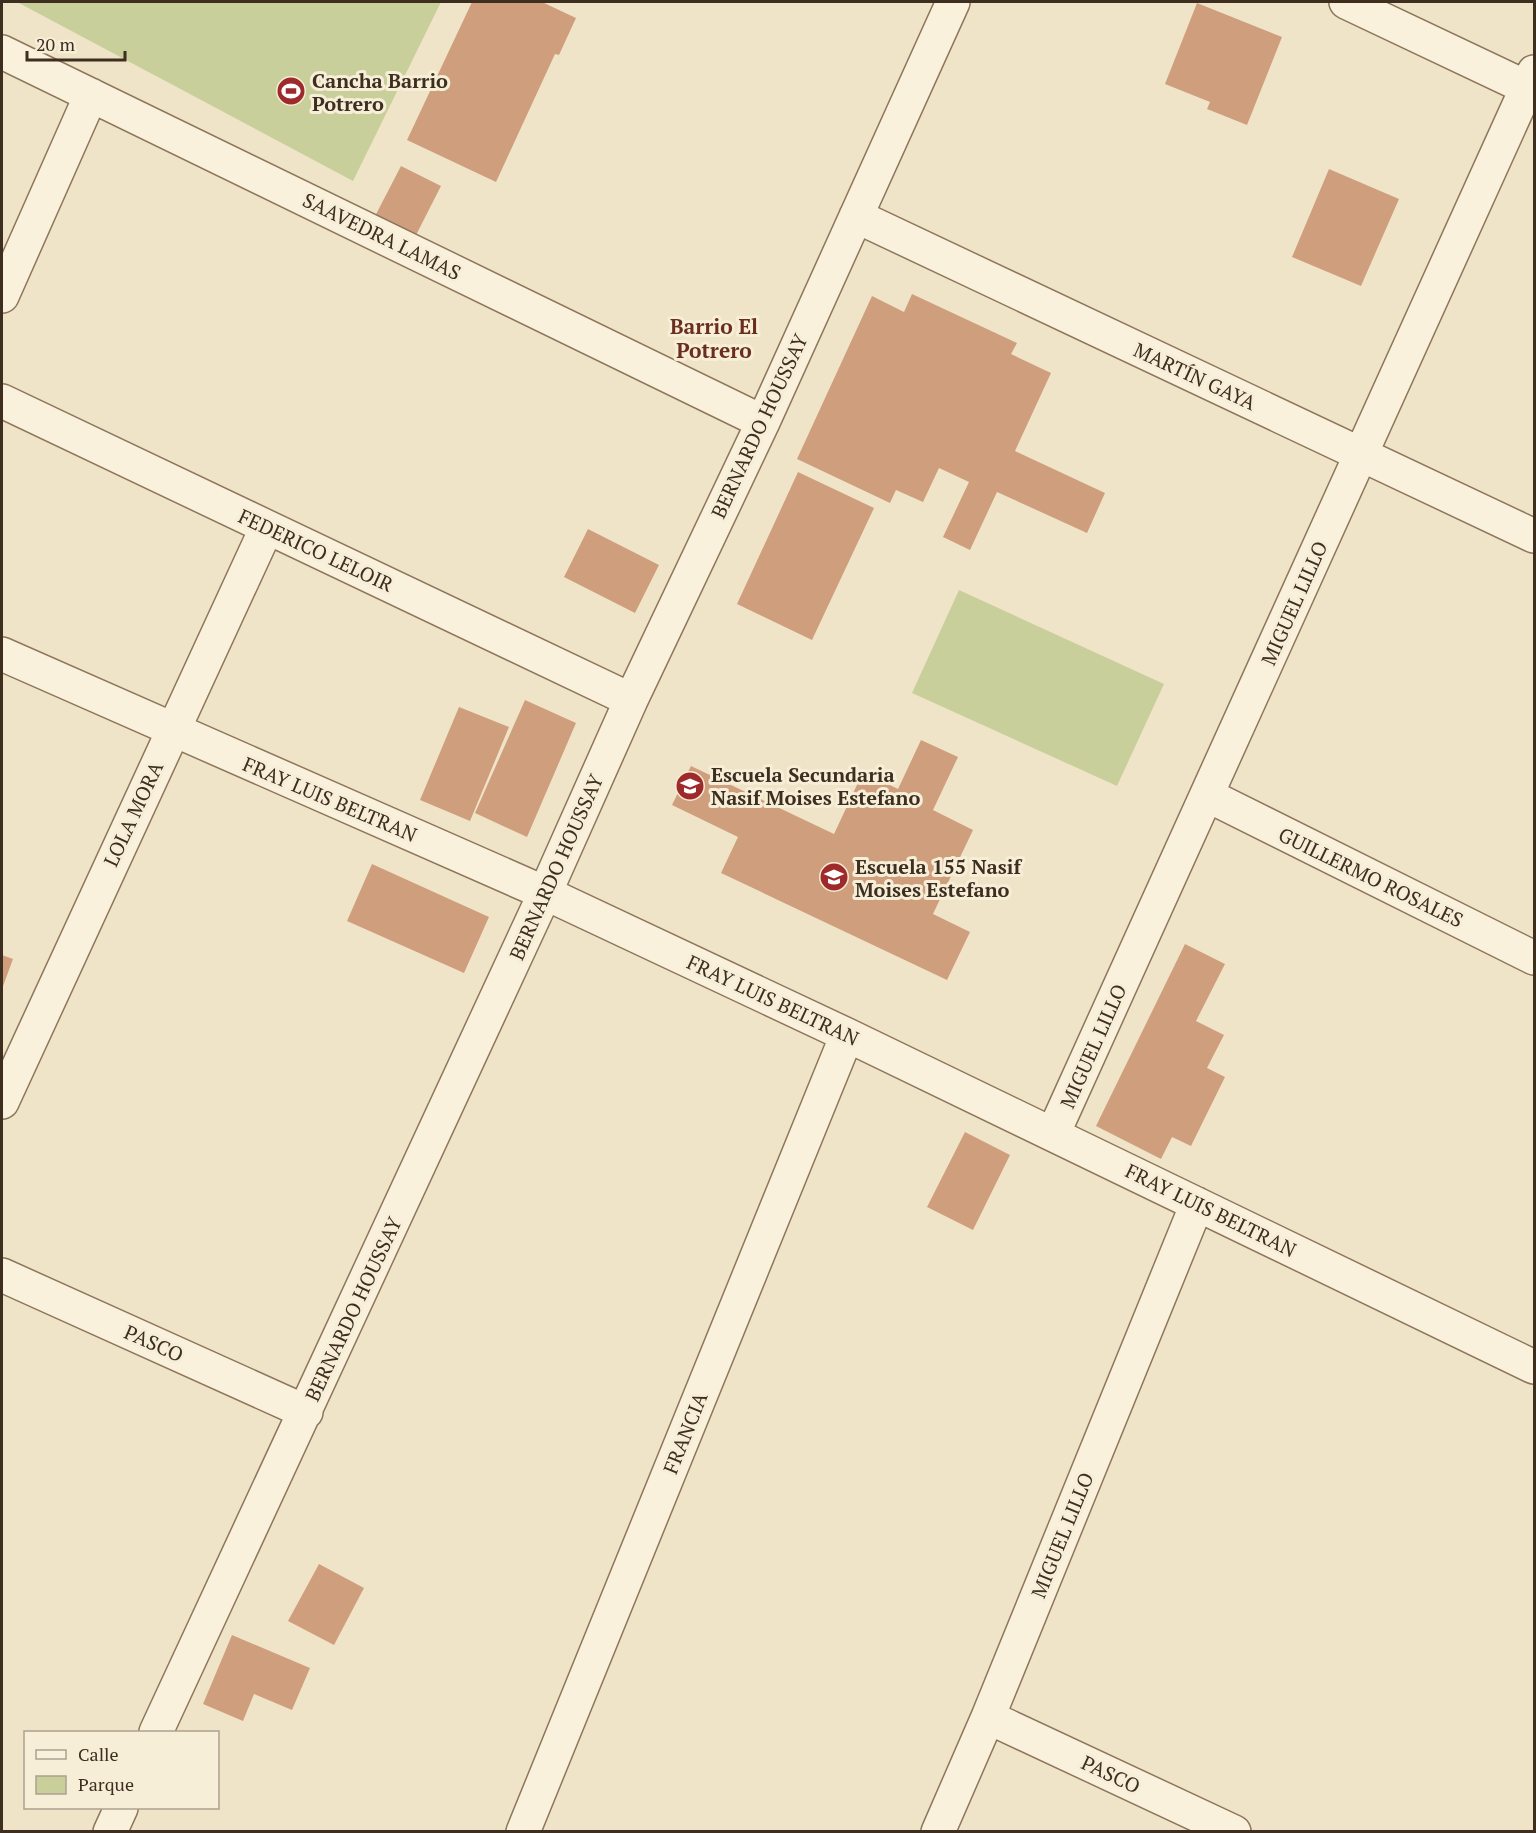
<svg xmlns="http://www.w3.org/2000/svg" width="1536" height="1833" font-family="'PT Serif',serif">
<rect width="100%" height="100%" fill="#f0e4c8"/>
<path fill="#c9cf9b" d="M17 2H441L353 181Z
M959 590 1164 684 1117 786 912 693Z"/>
<path fill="#cf9f7d" d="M472 2H542L576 18 559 55 555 54 496 182 407 140Z
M1197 3 1282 37 1247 125 1207 109 1210 102 1165 84Z
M401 166 441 186 412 243 372 222Z
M1329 169 1399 199 1361 286 1292 257Z
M912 294 1017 343 1011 354 1051 373 1015 451 1105 493 1087 533 997 492 970 550 943 537 969 482 939 468 923 502 896 490 890 503 797 459 872 296 904 312Z
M798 472 874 508 812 640 737 604Z
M588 529 659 565 635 613 564 577Z
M525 700 576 723 527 837 475 813Z
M459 707 509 727 470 821 420 800Z
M921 740 958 757 933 810 973 830 933 914 970 932 947 980 721 873 738 837 672 805 691 766 834 834 863 772 898 789Z
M372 864 489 917 464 973 347 921Z
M1185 944 1225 964 1196 1021 1224 1035 1207 1068 1225 1077 1191 1146 1172 1137 1161 1159 1096 1126Z
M2 955 13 959 2 989Z
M965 1132 1010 1155 973 1230 927 1207Z
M319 1564 364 1588 334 1645 288 1621Z
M232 1635 310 1668 292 1710 254 1694 243 1721 203 1704Z"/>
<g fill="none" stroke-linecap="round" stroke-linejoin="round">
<g stroke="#8d765c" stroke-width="36">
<path id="minor" d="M1346 2 1534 91
M2 52 763 422
M856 216 1534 536
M2 296 91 95
M2 401 631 700
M2 654 545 893 847 1035 1534 1367
M1207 795 1534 958
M2 1102 267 527
M1053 1134 1534 72
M2 1275 306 1412
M988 1717 1234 1832
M156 1732 545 893 631 700 763 422 953 2
M110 1832 121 1808
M523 1832 847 1035
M938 1832 988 1717 1197 1204"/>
</g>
<use href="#minor" stroke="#faf1dc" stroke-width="33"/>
</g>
<defs>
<g id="stadium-disc" transform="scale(1.5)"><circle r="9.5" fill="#9e2a2b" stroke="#f7eed8"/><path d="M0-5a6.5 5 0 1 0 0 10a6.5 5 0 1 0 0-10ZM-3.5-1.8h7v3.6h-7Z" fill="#fff"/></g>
<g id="school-disc" transform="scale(1.5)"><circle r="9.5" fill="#9e2a2b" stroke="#f7eed8"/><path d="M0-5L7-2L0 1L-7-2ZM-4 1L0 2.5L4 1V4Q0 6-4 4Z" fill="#fff"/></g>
</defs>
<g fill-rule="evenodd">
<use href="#stadium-disc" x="291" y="91"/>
<use href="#school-disc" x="690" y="786"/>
<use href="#school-disc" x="834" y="877"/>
</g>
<g text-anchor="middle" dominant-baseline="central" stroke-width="6" stroke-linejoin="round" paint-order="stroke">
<g font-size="20" font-weight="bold" fill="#3d2e20" stroke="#f7eed8" text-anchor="start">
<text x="312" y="80">Cancha Barrio<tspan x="312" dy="23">Potrero</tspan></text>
<text x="711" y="774">Escuela Secundaria<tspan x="711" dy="23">Nasif Moises Estefano</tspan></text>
<text x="855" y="866">Escuela 155 Nasif<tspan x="855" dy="23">Moises Estefano</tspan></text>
</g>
<g font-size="20" fill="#3d2e20" stroke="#f7eed8">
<text transform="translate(382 236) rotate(26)">SAAVEDRA LAMAS</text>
<text transform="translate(1195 376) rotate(25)">MARTÍN GAYA</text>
<text transform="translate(759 426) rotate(-65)">BERNARDO HOUSSAY</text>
<text transform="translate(316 550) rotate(25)">FEDERICO LELOIR</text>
<text transform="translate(1294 603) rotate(-66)">MIGUEL LILLO</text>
<text transform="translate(330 799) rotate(23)">FRAY LUIS BELTRAN</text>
<text transform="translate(133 814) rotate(-65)">LOLA MORA</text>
<text transform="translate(556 867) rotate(-66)">BERNARDO HOUSSAY</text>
<text transform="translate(1371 877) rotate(26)">GUILLERMO ROSALES</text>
<text transform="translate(773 1000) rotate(25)">FRAY LUIS BELTRAN</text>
<text transform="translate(1093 1046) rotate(-66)">MIGUEL LILLO</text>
<text transform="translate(1211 1210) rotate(26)">FRAY LUIS BELTRAN</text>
<text transform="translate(353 1309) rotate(-65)">BERNARDO HOUSSAY</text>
<text transform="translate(154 1343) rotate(24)">PASCO</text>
<text transform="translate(685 1433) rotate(-68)">FRANCIA</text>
<text transform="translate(1062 1535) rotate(-68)">MIGUEL LILLO</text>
<text transform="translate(1111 1774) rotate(25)">PASCO</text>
</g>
<g font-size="21" font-weight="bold" fill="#6b2e1e" stroke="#f7eed8">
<text x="714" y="326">Barrio El<tspan x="714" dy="24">Potrero</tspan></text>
</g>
</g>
<rect width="1536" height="1833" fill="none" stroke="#3d2e20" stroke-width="6"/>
<rect x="24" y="1731" width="195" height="78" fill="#f7eed8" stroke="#ada18e" stroke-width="1.5"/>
<rect x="36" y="1750" width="30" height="9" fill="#faf1dc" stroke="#ada18e" stroke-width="1.5"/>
<text x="78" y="1761" font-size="18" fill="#3d2e20">Calle</text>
<rect x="36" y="1776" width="30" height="18" fill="#c9cf9b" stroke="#ada18e" stroke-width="1.5"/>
<text x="78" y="1791" font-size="18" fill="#3d2e20">Parque</text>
<path d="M27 51v9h98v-9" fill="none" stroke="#3d2e20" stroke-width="3"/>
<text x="36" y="51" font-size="18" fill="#3d2e20" stroke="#f7eed8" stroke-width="4.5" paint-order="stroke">20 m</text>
</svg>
